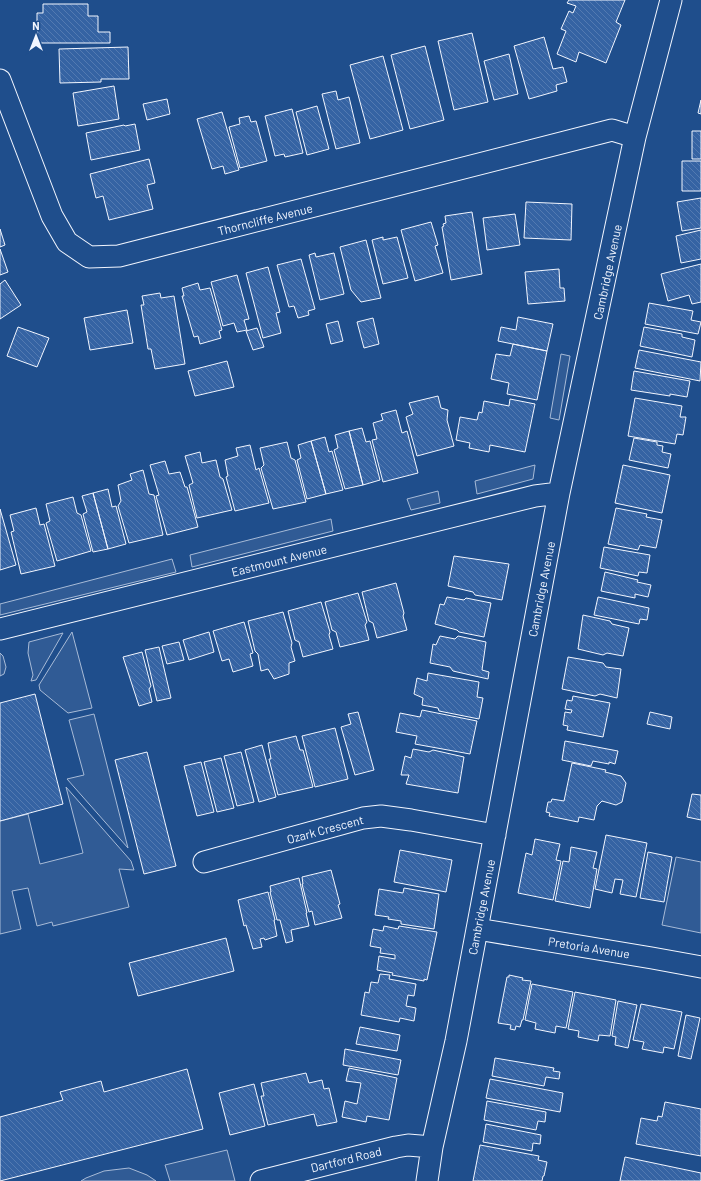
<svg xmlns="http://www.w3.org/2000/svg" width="701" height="1181" font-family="Barlow,sans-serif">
<defs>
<pattern id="building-back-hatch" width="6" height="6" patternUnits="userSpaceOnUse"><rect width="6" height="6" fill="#3563a3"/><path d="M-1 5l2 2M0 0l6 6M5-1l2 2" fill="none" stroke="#537ab1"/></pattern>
</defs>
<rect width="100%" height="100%" fill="#1f4e8c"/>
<path fill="#305b95" stroke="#a8bbd7" d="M561 354 570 356 559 420 550 418Z
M535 465 533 479 477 494 475 481Z
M438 491 440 503 411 510 407 499Z
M331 519 333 531 192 567 190 555Z
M172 559 176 572 0 615V604Z
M72 632 92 708 68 713 40 690 39 685Z
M63 633 36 680 31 681 33 675 28 653 29 642Z
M0 653 3 656 6 667 4 674 0 676Z
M94 714 128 848 67 779 84 775 69 720Z
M66 787 131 861 134 870 119 869 129 907 53 926 52 922 37 926 28 888 12 891 21 929 0 934V821L28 814 40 864 83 853Z
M676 857 701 862V933L662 925Z
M227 1150 235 1181H170L165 1165Z
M129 1168 147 1175 156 1181H81L86 1178 104 1171Z"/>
<path fill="url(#building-back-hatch)" stroke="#f2f6ff" d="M569 0H625L616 22 621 25 606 63 579 52 576 62 557 54 566 31 561 29 569 11 573 13 576 6 567 3Z
M43 4H88V16H98V32H110V43H37V13H43Z
M472 33 488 102 454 110 438 41Z
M544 37 553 69 563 67 567 82 556 85 557 91 529 99 514 46Z
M425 46 444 120 410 129 391 55Z
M128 47 129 79H101V82L60 83 59 49Z
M509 54 518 94 494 100 484 61Z
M383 56 403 130 370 139 350 65Z
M114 86 119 119 78 126 73 93Z
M336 91 338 100 349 97 360 143 336 149 322 94Z
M167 99 170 114 147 120 143 104Z
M701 100V114L698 113Z
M317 106 329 149 307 155 296 112Z
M292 109 303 153 285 157 284 154 275 156 265 116Z
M222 112 239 170 225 174 223 166 212 169 197 119Z
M249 116 251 122 256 121 267 161 240 168 229 127 240 124 239 118Z
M135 124 140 150 91 160 86 133 124 125 125 126Z
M692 131H701V159H692Z
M149 159 155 183 147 185 153 209 109 220 103 196 96 198 90 174Z
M682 161H701V191H682Z
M701 198V228L682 231 677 202Z
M526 202 572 204 571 240 524 238Z
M472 212 482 274 451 280 442 227 444 226 443 224 446 223 445 216Z
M515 214 520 245 487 250 483 218Z
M431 222 438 245 435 246 443 273 415 281 401 230Z
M0 229 5 245 0 247Z
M701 230V259L681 263 676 236Z
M383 237V240L397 237 408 278 383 284 372 240Z
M366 240 381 298 361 302 351 290 340 247Z
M0 249 8 272 0 275Z
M315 253 316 257 334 253 344 294 320 300 309 255Z
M301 259 315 309 308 311 309 315 298 318 294 306 289 307 277 265Z
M701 264V302L692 304 689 295 668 301 661 274Z
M268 267 280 312 276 313 281 333 263 338 246 273Z
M559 269 560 288H564L565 301 528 304 525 272Z
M237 275 249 319 244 320 247 330 237 332 234 323 223 326 211 282Z
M5 280 21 305 0 319V284Z
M198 283 200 290 210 288 222 330 219 331 221 338 200 344 198 336 194 337 182 296H184L182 288Z
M160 293 161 298 174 296 185 364 155 369 151 349H148L141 305H144L142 296Z
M649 303 693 311 691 320 701 322 698 334 645 324Z
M127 310 133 343 90 350 84 318Z
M518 317 553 324 547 351 498 341 501 327 516 330Z
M373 318 379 344 364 348 357 322Z
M338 321 343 341 331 344 326 324Z
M18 327 49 338 37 367 7 356Z
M644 327 682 334V337L695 340 692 357 640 346Z
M257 328 264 347 253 350 246 331Z
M513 344 547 351 537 400 507 394 509 383 491 379 496 354 510 356Z
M639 350 701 362 700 381 635 368Z
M227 361 234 387 195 396 188 371Z
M634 371 690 381 687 397 670 394V396L631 390Z
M438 396 441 408 448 410 447 420 454 446 417 456 406 417 413 414 409 403Z
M635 398 682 406 680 417H686L683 435 677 434 675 444 628 436Z
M510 399 535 404 525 452 490 445 489 452 469 448 470 443 456 440 460 417 477 420 479 412 482 413 484 401 509 406Z
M396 410 402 433 407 431 418 473 383 482 372 440 377 439 373 423 383 420 381 414Z
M362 428 366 442 370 441 380 480 363 485 349 431Z
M349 431 363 485 345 489 334 450 338 448 335 435Z
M325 437 329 452 332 451 343 490 326 494 311 441Z
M634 438 657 442V445L663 446 662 452 671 454 668 468 629 460Z
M311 441 326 494 307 499 297 460 301 458 298 445Z
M287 442 291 458 295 460 306 502 273 509 261 468 264 465 260 448Z
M250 445 256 470 259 468 269 503 235 511 226 477 228 476 225 460 238 456 236 448Z
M200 452 202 463 216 460 220 477 223 479 232 510 197 518 189 485 193 483 185 456Z
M165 461 169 474 180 472 185 487H187L198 527 167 535 156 496 159 495 150 465Z
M623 465 670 475 662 513 615 503Z
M143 470 149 494 154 495 163 535 129 543 118 506 121 501 118 485 132 480 130 474Z
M108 489 112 507 116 506 126 544 108 549 93 493Z
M93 493 108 549 93 552 83 514 87 512 82 496Z
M73 497 77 513 81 515 91 551 57 561 46 523 50 521 46 504Z
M36 508 40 525 44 524 55 566 21 574 11 532 14 531 10 515Z
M616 508 647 514 646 517 662 520 656 548 640 545 638 550 608 544Z
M0 509 16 565 0 570Z
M604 547 650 555 647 573 639 572 638 576 600 568Z
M454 556 509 564 502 600 475 595 473 592 448 586Z
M605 572 638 580 637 582 651 585 648 597 635 594V598L601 591Z
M396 583 404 613 403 616 407 630 377 638 373 623 369 621 362 592Z
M358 593 367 622 365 625 369 640 340 647 336 632 332 630 325 602Z
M447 597 464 600 466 598 491 603 484 637 459 632 457 630 435 624 440 604 444 605Z
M598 597 649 608 647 620 640 619 639 624 594 615Z
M321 602 330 632 329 635 333 649 303 657 299 642 295 640 288 611Z
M283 612 292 643 291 647 295 661 289 663V674L274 679 268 669 261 671 258 654 255 651 248 621Z
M583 615 610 621 612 624 629 628 623 656 607 653 603 655 578 649Z
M244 622 253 653 250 654 253 666 233 672 229 659 222 661 213 631Z
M209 632 214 652 189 660 183 640Z
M440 636 455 639 458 636 486 642 482 670 489 672 488 679 453 671 450 667 430 663 433 644 436 645Z
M179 642 184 660 167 664 162 646Z
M159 647 171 698 157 701 145 650Z
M142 652 151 686 149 689 152 702 139 706 123 657Z
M568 657 603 663 606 667 621 669 617 698 600 694 595 696 562 689Z
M428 673 479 682 477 697 483 698 479 719 439 711 438 708 422 705 423 698 414 694 417 678 427 681Z
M35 694 63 804 0 821V703Z
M573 696 610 703 603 737 567 730 568 726 563 725 565 712 571 713 572 710 565 709 567 700 572 701Z
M422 710 477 721 470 754 415 744 417 736 396 732 400 713 420 717Z
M358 712 374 770 355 775 341 727 351 724 348 714Z
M650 712 672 717 670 729 647 724Z
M335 728 348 779 315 787 302 736Z
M296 736 300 750H303L313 787 278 795 269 759H271L268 743Z
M565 741 618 751 615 764 609 762V764L593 761 591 766 562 760Z
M262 745 276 797 259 802 245 750Z
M413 749 429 752 433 750 464 757 458 793 406 784 409 775H401L405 756 411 758Z
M147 752 176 866 144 874 115 760Z
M241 752 254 802 237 806 224 756Z
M221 758 234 808 217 812 204 762Z
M201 762 214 812 197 816 184 766Z
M572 763 606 770 605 772 621 776 626 783 622 802 616 805 602 801 597 806 594 820 579 817 578 822 549 816 550 813 546 812 548 802H551L552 799 564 801Z
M692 794 701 795V820L687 817Z
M606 835 647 843 636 897 620 894 623 880 615 879 612 893 595 889Z
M535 839 560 844 556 860 561 861 553 900 518 893 526 853 532 855Z
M571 847 597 852 593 868 597 869 590 908 555 901 563 861 569 862Z
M400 850 452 860 446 892 394 882Z
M648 852 672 857 664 902 640 898Z
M331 870 340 904 338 905 342 918 315 925 312 911 309 912 302 884H303L302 877Z
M299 878 307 913H306L309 926 291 930 293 941 286 943 280 920H277L270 892H271L270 886Z
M404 888 439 894 434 929 401 924V921L388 919 389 917 375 915 379 889 403 893Z
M268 892 275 920H274L277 936 265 940 264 938 260 939 262 947 253 949 246 925 244 926 238 900Z
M384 926 398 929 399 926 437 932 427 980 424 979V981L392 975 393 973 377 970 379 956 395 959V955L380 953 381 948 370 946 373 929 383 931Z
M226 938 234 971 138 996 129 963Z
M380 974 390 975 389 979 416 984 414 996 408 995 406 1006 416 1008 414 1021 400 1018 399 1022 361 1015 365 992 369 993 371 982 378 983Z
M509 975 523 978 522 980 531 981 523 1020H522L520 1027 516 1026 515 1030 510 1029 511 1025 498 1023 507 977H509Z
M532 984 573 992 566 1028 556 1026 555 1033 535 1029 536 1023 525 1020Z
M575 992 616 1000 610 1036 599 1035 598 1041 578 1037 579 1031 568 1029Z
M618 1001 637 1005 628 1048 615 1045 616 1037 612 1036Z
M641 1004 682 1012 674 1049 664 1047 663 1053 642 1049 644 1042 633 1040Z
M686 1015 700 1018 691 1059 678 1056Z
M360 1027 400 1035 397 1051 356 1044Z
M345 1049 401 1060 398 1075 343 1065Z
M495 1058 554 1068 553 1071 560 1072 559 1079 546 1077 544 1086 492 1076Z
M349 1068 397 1078 389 1120 367 1116 366 1122 342 1117 345 1101 357 1104 361 1083 346 1081Z
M187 1069 203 1129 0 1181V1117L63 1100 60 1092 101 1081 104 1092Z
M306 1073 309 1083 322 1080 324 1089 329 1088 337 1122 317 1126 314 1114 268 1125 261 1096H264L261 1083Z
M490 1079 563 1093 560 1112 486 1098Z
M254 1084 265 1126 230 1135 219 1093Z
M487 1101 546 1112 545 1122 538 1121 536 1130 484 1120Z
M665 1102 701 1109V1156L636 1144 641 1118 657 1121 658 1116 662 1117Z
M486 1124 541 1135 540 1144 533 1143 532 1151 483 1142Z
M480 1145 539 1156 538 1160 547 1162 544 1176H543L542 1181H473Z
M625 1157 701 1173V1181H620Z"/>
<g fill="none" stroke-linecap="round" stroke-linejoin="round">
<g stroke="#f2f6ff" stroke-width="23">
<path id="street" d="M0 80 52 216 67 242 89 257 119 256 612 130 635 137
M0 629 535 496 559 493
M204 862 363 818 381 816 411 820 495 835
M477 929 652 958 701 967
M261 1181 396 1147 408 1145 432 1147
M427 1181 432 1147 456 1041 559 493 635 137 671 0"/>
</g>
<use href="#street" stroke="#1f4e8c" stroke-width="21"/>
</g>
<g text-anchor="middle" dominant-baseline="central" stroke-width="3" stroke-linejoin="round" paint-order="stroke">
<g font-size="12" fill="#f2f6ff" stroke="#1f4e8c">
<text transform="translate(265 219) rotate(-14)">Thorncliffe Avenue</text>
<text transform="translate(607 272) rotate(-78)">Cambridge Avenue</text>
<text transform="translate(279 560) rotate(-14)">Eastmount Avenue</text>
<text transform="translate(541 589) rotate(-79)">Cambridge Avenue</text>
<text transform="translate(325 829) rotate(-15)">Ozark Crescent</text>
<text transform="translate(481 907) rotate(-79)">Cambridge Avenue</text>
<text transform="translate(589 947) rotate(9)">Pretoria Avenue</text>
<text transform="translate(346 1159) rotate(-14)">Dartford Road</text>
</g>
</g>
<g transform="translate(36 36)" stroke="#1f4e8c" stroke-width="3" paint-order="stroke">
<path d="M0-3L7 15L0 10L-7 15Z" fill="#f2f6ff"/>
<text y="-6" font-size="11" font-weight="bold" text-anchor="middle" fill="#f2f6ff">N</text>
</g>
</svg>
